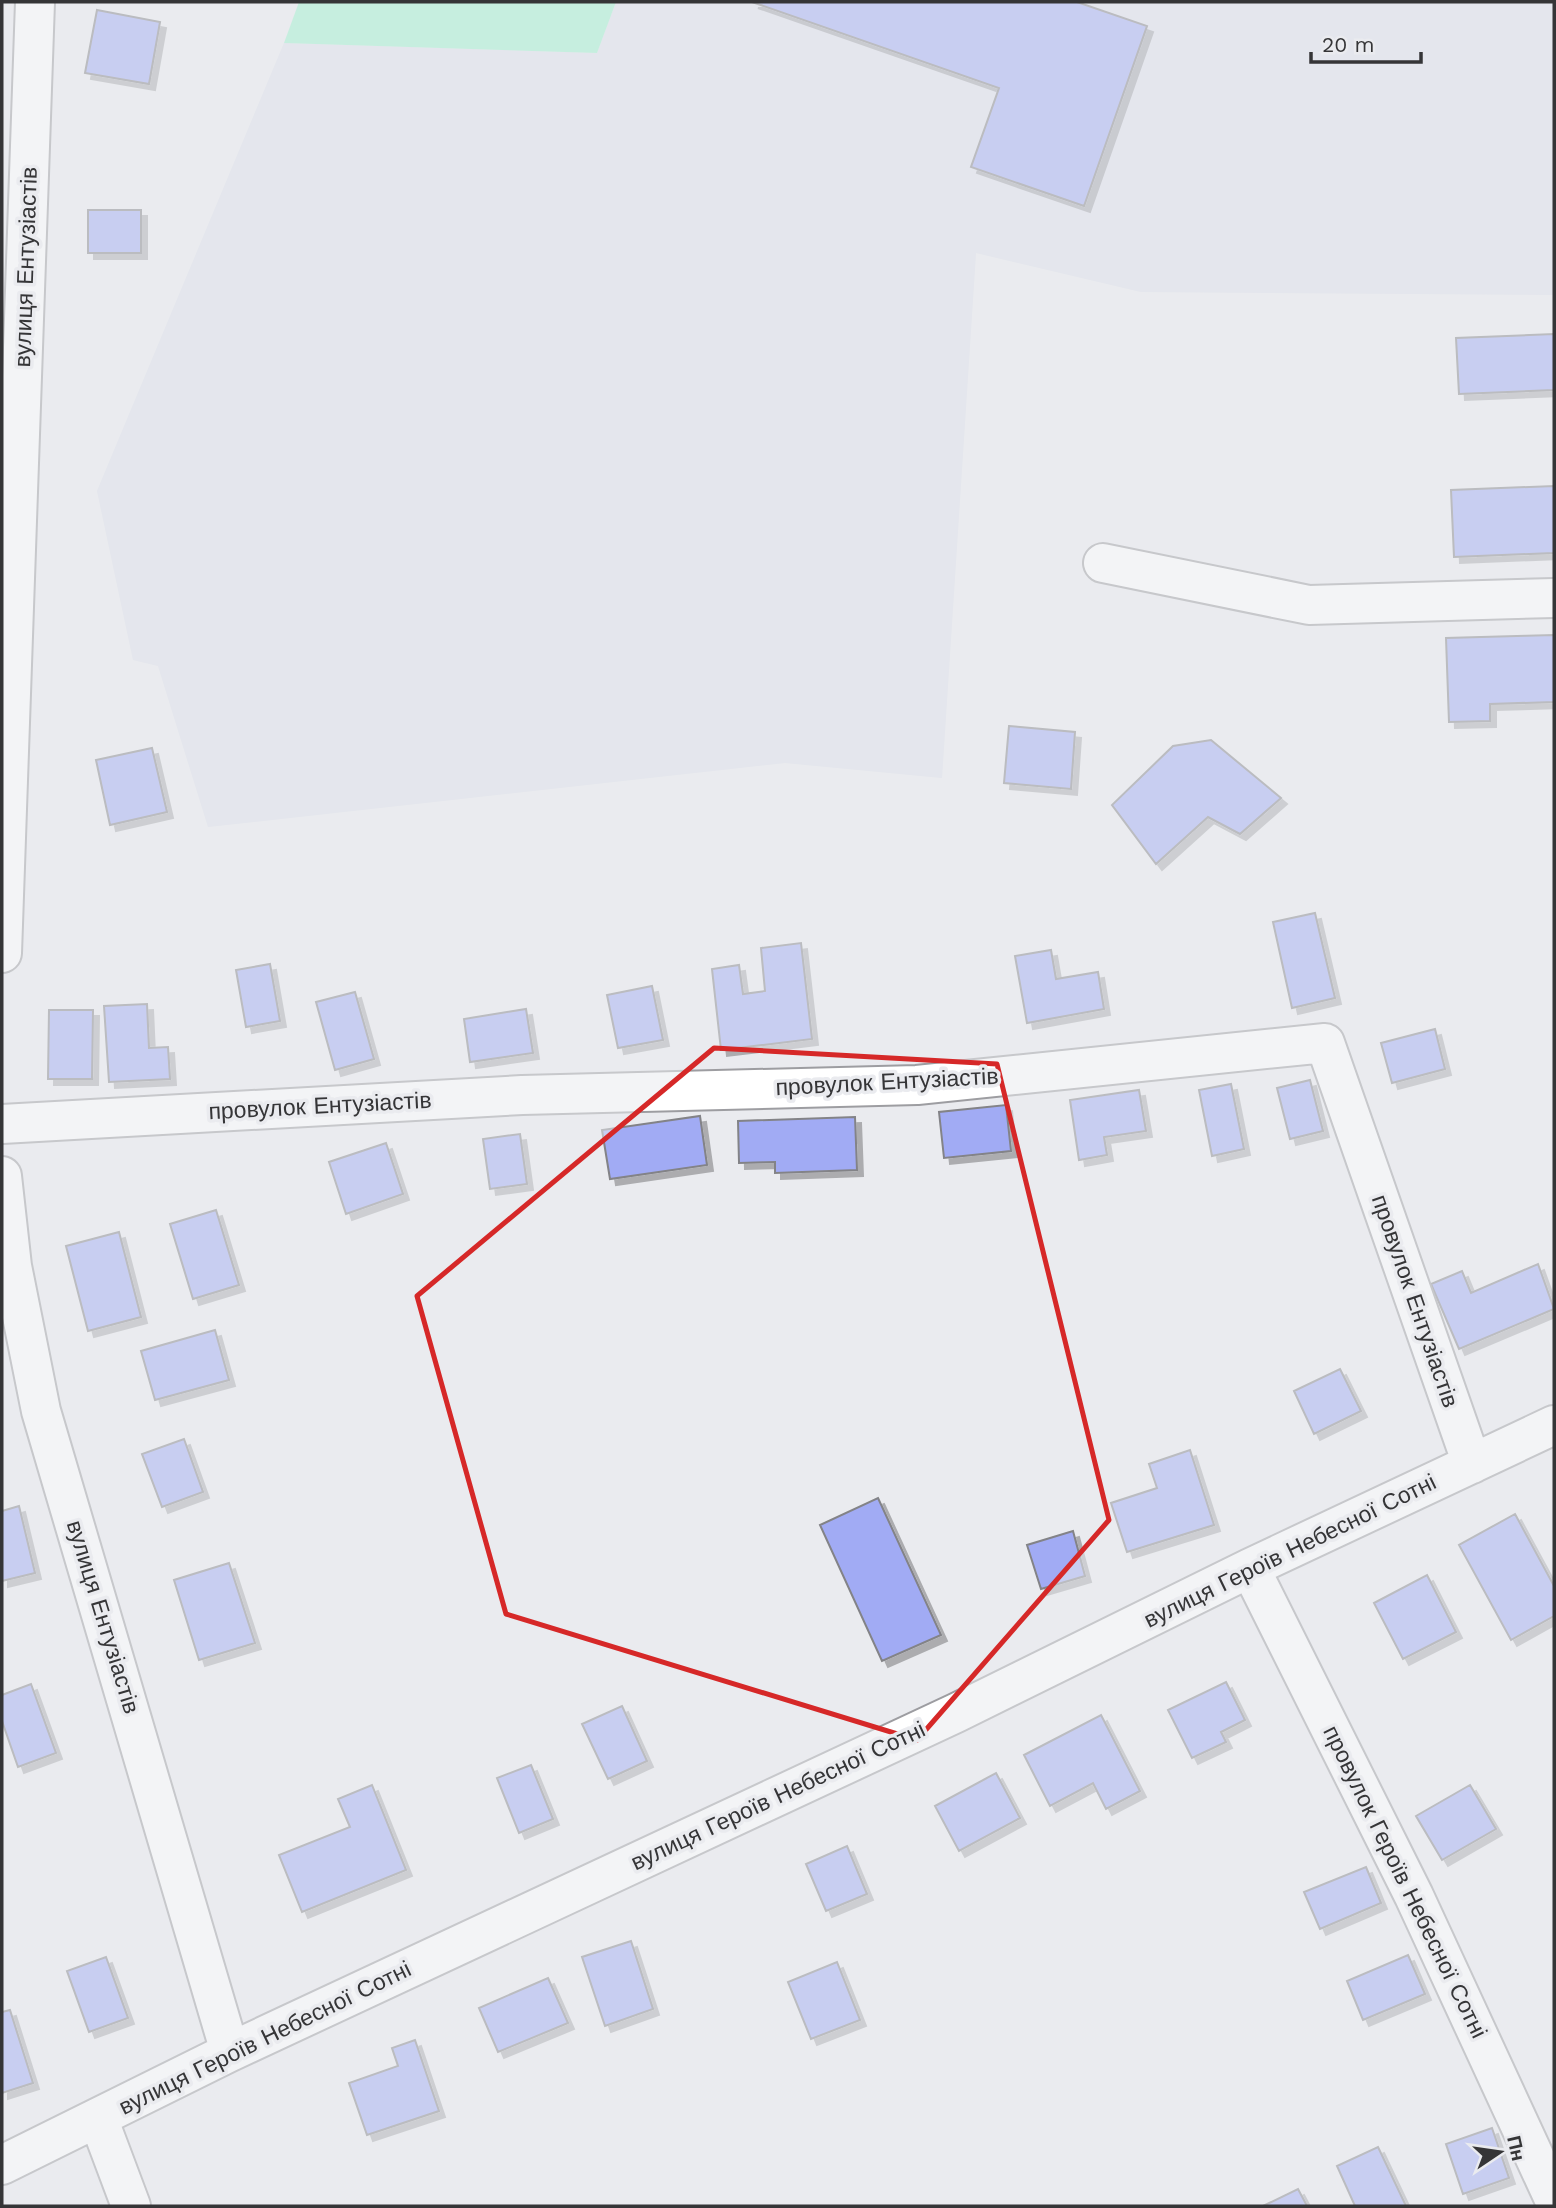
<svg xmlns="http://www.w3.org/2000/svg" width="1556" height="2208" font-family="'Work Sans',sans-serif">
<defs>
<filter id="shadow"><feDropShadow dx="6" dy="6" stdDeviation="0" flood-color="#0004"/></filter>
</defs>
<rect width="100%" height="100%" fill="#eaebef"/>
<path fill="#dddfea" d="M616 2H1554V295L1141 292 976 253 942 778 785 763 208 827 158 666 133 660 97 491 284 43 597 53Z"/>
<path fill="#9cf2cc" d="M299 2H616L597 53 284 43Z"/>
<path fill="#a1abf4" stroke="#838387" stroke-width="2" filter="url(#shadow)" d="M752 2H1077L1147 26 1084 206 971 167 999 88Z
M97 10 160 22 149 84 85 73Z
M88 210H141V253H88Z
M1554 334V390L1459 394 1456 338Z
M1554 486V553L1454 557 1451 490Z
M1554 635V702L1490 704V721L1449 722 1446 638Z
M1009 726 1075 732 1071 789 1004 783Z
M1211 740 1281 798 1240 834 1208 817 1156 864 1112 805 1173 746Z
M152 748 167 812 110 825 96 760Z
M1315 913 1335 998 1292 1008 1273 922Z
M801 943 812 1039 721 1050 712 969 739 965 743 994 765 991 761 948Z
M1051 950 1056 979 1098 972 1104 1009 1027 1023 1015 956Z
M270 964 280 1021 246 1027 236 970Z
M652 986 663 1040 618 1048 607 995Z
M355 992 374 1059 335 1070 316 1002Z
M147 1004 149 1048 168 1047 170 1079 109 1082 104 1006Z
M526 1009 533 1053 470 1062 464 1019Z
M49 1010H93L92 1079H48Z
M1435 1029 1445 1069 1392 1083 1381 1043Z
M1310 1080 1323 1131 1290 1139 1277 1088Z
M1231 1084 1244 1149 1212 1156 1199 1090Z
M1139 1090 1146 1131 1104 1137 1107 1155 1079 1160 1070 1100Z
M1006 1105 1011 1151 944 1158 939 1112Z
M700 1116 707 1165 610 1179 602 1130Z
M855 1117 857 1170 775 1173V1162L739 1163 738 1121Z
M520 1134 527 1184 490 1189 483 1139Z
M386 1143 403 1194 346 1214 329 1162Z
M216 1210 239 1285 193 1299 170 1224Z
M119 1232 141 1317 88 1331 66 1246Z
M1538 1264 1554 1309 1459 1349 1431 1284 1462 1271 1471 1293Z
M215 1330 229 1380 155 1400 141 1351Z
M1340 1369 1361 1411 1314 1434 1294 1391Z
M184 1439 203 1492 162 1507 142 1454Z
M1190 1450 1214 1525 1127 1552 1111 1503 1157 1488 1149 1464Z
M878 1498 941 1635 882 1661 820 1525Z
M19 1506 35 1573 2 1581V1511Z
M1515 1514 1554 1586V1616L1511 1640 1459 1545Z
M1073 1531 1085 1576 1041 1589 1027 1545Z
M229 1563 255 1643 199 1660 174 1580Z
M1427 1575 1456 1632 1403 1659 1374 1603Z
M1226 1682 1245 1720 1221 1732 1226 1742 1192 1758 1168 1710Z
M31 1684 56 1753 18 1767 2 1721V1695Z
M622 1706 647 1761 608 1779 582 1724Z
M1101 1715 1140 1791 1106 1809 1093 1783 1050 1806 1024 1755Z
M531 1765 553 1819 519 1833 497 1778Z
M996 1773 1020 1818 959 1851 935 1806Z
M372 1785 406 1870 302 1912 279 1855 350 1827 338 1799Z
M1470 1785 1496 1829 1442 1860 1416 1816Z
M847 1846 867 1894 826 1911 806 1864Z
M1366 1867 1381 1903 1320 1929 1304 1892Z
M631 1941 653 2009 605 2026 582 1957Z
M1408 1955 1425 1994 1363 2020 1347 1981Z
M106 1957 128 2018 89 2032 67 1971Z
M837 1962 860 2020 811 2039 788 1982Z
M548 1978 568 2023 498 2052 479 2008Z
M10 2010 33 2083 2 2093V2012Z
M415 2040 439 2111 367 2135 349 2083 398 2066 392 2048Z
M1492 2128 1509 2178 1463 2194 1446 2144Z
M1378 2147 1406 2206H1355L1337 2166Z
M1298 2189 1307 2206H1263Z"/>
<g fill="none" stroke-linecap="round" stroke-linejoin="round">
<g stroke="#9d9da1" stroke-width="42">
<path id="street" d="M1103 563 1309 605 1554 598
M2 953 35 2
M2 1124 522 1095 917 1085 1325 1043 1472 1464
M2 1176 12 1266 41 1411 230 2052
M1250 1568 1414 1896 1554 2199
M98 2118 131 2206
M2 2165 230 2052 956 1713 1250 1568 1554 1425"/>
</g>
<use href="#street" stroke="#fff" stroke-width="38"/>
</g>
<path d="M0 0H1556V2208H0ZM714 1048 997 1064 1109 1520 917 1740 506 1614 417 1296Z" fill="#eaebef" fill-opacity=".55" fill-rule="evenodd"/>
<path fill="none" stroke="#d62828" stroke-width="5" stroke-linejoin="round" d="M714 1048 997 1064 1109 1520 917 1740 506 1614 417 1296Z"/>
<g text-anchor="middle" dominant-baseline="central" stroke-width="7" stroke-linejoin="round" paint-order="stroke">
<g font-size="23" fill="#353537" stroke="#eaebef">
<text transform="translate(26 267) rotate(-88)">вулиця Ентузіастів</text>
<text transform="translate(887 1082) rotate(-3)">провулок Ентузіастів</text>
<text transform="translate(320 1106) rotate(-3)">провулок Ентузіастів</text>
<text transform="translate(1415 1301) rotate(71)">провулок Ентузіастів</text>
<text transform="translate(1290 1551) rotate(-26)">вулиця Героїв Небесної Сотні</text>
<text transform="translate(103 1617) rotate(73)">вулиця Ентузіастів</text>
<text transform="translate(778 1796) rotate(-25)">вулиця Героїв Небесної Сотні</text>
<text transform="translate(1405 1882) rotate(64)">провулок Героїв Небесної Сотні</text>
<text transform="translate(265 2038) rotate(-26)">вулиця Героїв Небесної Сотні</text>
</g>
</g>
<rect width="1556" height="2208" fill="none" stroke="#353537" stroke-width="7"/>
<g transform="translate(1500 2152) rotate(77)" stroke="#eaebef" stroke-width="5" paint-order="stroke">
<path d="M0-5L12 26L0 18L-12 26Z" fill="#353537"/>
<text y="-10" font-size="19" font-weight="bold" text-anchor="middle" fill="#353537">Пн</text>
</g>
<path d="M1311 52v10h110v-10" fill="none" stroke="#353537" stroke-width="3.5"/>
<text x="1322" y="52" font-size="21" fill="#353537" stroke="#eaebef" stroke-width="5" paint-order="stroke">20 m</text>
</svg>
